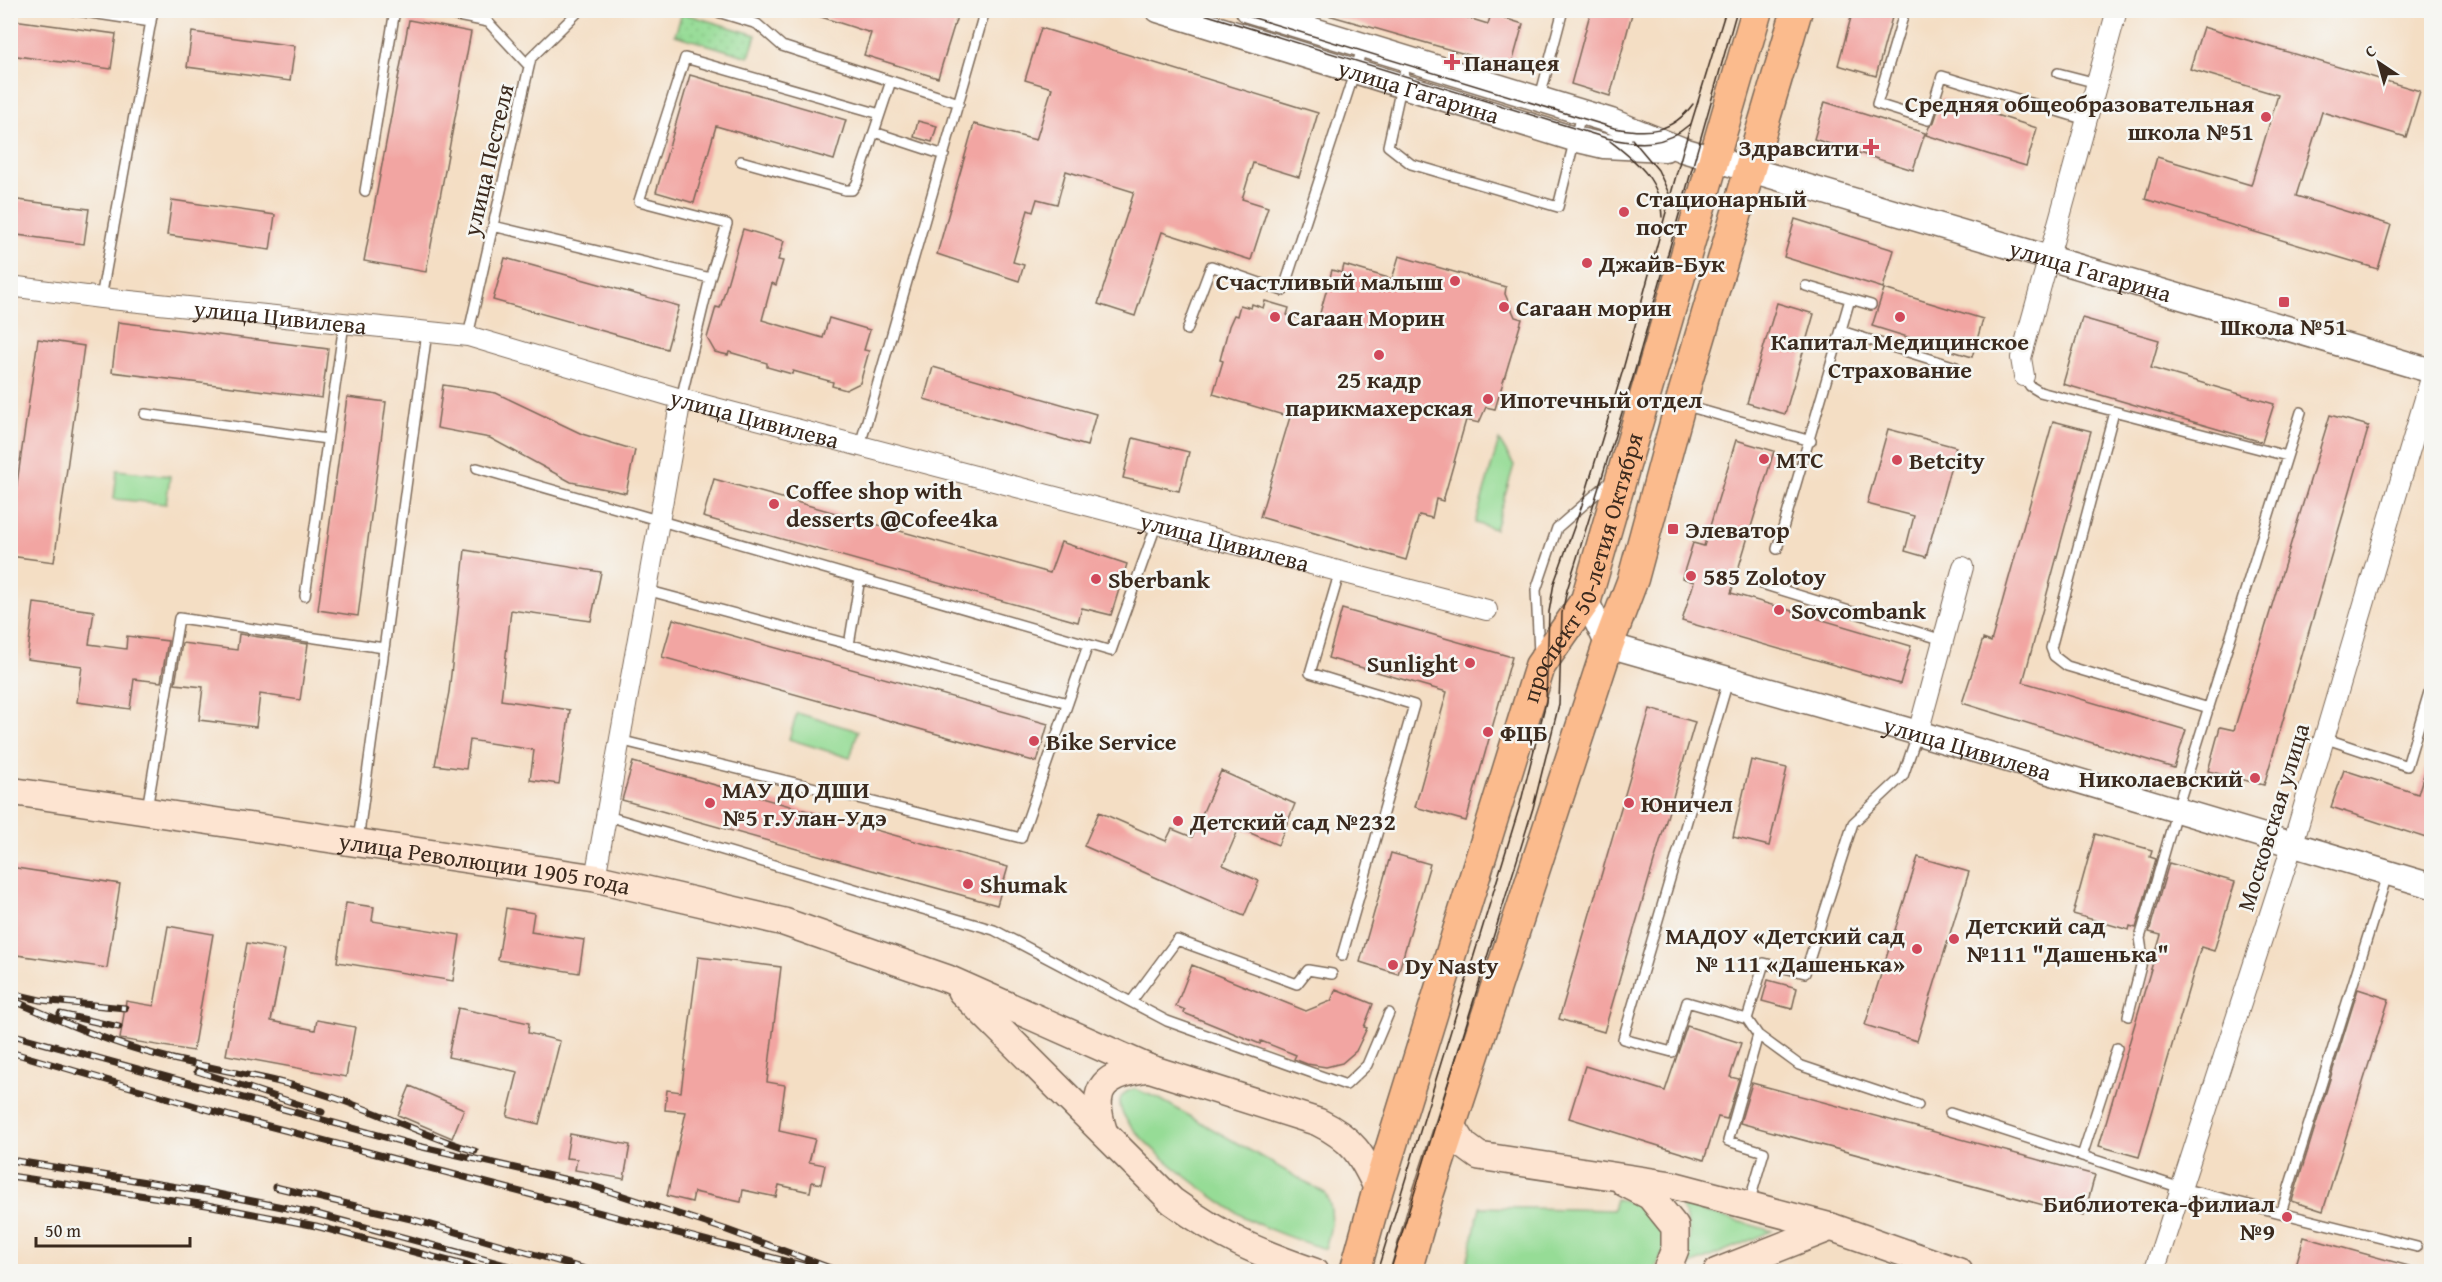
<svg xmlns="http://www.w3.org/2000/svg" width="2442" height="1282" font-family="'Gentium Book Plus',serif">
<defs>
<pattern id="park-dots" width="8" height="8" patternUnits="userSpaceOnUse" patternTransform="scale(1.5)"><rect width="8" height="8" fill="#96dc96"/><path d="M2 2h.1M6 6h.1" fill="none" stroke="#82bd81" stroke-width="1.8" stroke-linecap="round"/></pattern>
</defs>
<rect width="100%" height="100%" fill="#f6f6f2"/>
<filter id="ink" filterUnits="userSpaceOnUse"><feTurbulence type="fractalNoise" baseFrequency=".0167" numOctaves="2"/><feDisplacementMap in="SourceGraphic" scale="12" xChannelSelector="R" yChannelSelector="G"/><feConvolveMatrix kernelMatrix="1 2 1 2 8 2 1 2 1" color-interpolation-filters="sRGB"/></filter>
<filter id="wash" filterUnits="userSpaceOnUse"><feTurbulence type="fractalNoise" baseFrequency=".008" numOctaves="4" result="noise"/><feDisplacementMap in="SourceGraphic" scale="24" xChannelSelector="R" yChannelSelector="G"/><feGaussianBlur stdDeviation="1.35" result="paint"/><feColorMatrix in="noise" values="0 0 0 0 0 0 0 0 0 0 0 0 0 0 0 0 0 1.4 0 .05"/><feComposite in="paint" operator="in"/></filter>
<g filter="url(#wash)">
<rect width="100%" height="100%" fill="#f4dec4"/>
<path fill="#96dc96" stroke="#68835a" stroke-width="1.5" d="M1499 440 1514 465 1495 529 1475 523Z
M117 470 170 476 166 504 114 499Z
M797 713 858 731 850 758 789 739Z
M1134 1089 1158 1098 1325 1193C1336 1212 1331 1228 1325 1249 1297 1240 1270 1231 1244 1217 1228 1208 1073 1104 1134 1089Z
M1616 1199 1640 1204 1665 1229 1666 1247 1654 1271 1465 1272 1480 1207 1613 1210Z
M1680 1205 1772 1231 1677 1271C1692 1251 1693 1228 1680 1205Z"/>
<path fill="url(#park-dots)" stroke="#68835a" stroke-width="1.5" d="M682 13 756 35 749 57 675 35Z"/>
<g id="blocks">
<path fill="#f2a5a2" d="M813 10H959L938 78 864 55 871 33 812 14Z
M1329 10H1443L1488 24 1491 14 1523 24 1511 67 1328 15Z
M1591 10H1633L1610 96 1571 84Z
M1853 10H1894L1876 76 1838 65Z
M13 20 116 34 111 69 10 55Z
M409 20 471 32 426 272 364 261Z
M2203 27 2420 91 2406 137 2322 112 2296 196 2391 225 2378 269 2145 199 2157 157 2251 185 2278 95 2190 69Z
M1041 28 1318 113 1299 177 1253 163 1242 199 1268 207 1251 260 1162 232 1135 316 1098 304 1134 192 1066 171 1057 204 1037 199 1033 212 1028 210 1013 262 1024 265 1019 281 937 254 974 124 1036 140 1052 88 1025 80Z
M192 32 295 46 290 81 187 67Z
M690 75 846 120 834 160 716 126 694 203 656 192Z
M1942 98 2037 128 2026 166 1926 135 1929 127 1934 122Z
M1825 102 1925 133 1913 170 1814 139Z
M918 121 937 126 932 142 914 137Z
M10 199 89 209 84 244 10 234Z
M172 200 275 215 270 250 167 235Z
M1795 219 1894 250 1883 288 1784 257Z
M743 229 784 241 778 260 783 261 776 285 772 283 762 320 823 338 829 318 870 330 864 350 869 351 860 383 846 390 832 386 833 382 793 371 792 374 767 367V363L729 352 728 355 715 352 707 338 716 307 720 308Z
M1399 256 1506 287 1505 294 1515 317 1522 319 1495 409 1486 407 1479 423 1466 420 1443 501 1436 499 1432 518 1419 515 1406 560 1260 517 1290 417 1213 394 1223 361 1220 360 1229 326 1234 315 1237 316 1240 305 1251 308 1252 304 1263 308 1265 301 1289 308 1287 315 1317 324 1332 270 1342 273 1344 265 1392 279Z
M505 258 679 306 667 349 493 300Z
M1884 289 1983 319 1972 357 1872 326Z
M1777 303 1814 314 1785 414 1747 403Z
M2082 318 2159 340 2151 368 2274 404 2262 442 2063 384Z
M118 322 328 349 322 398 112 372Z
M38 339 84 346 54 562 10 556V531Z
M933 367 1096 414 1087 446 924 399Z
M443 385 496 393 582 434 635 450 626 493 571 482 490 438 437 428Z
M347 397 386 402 358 616 318 610Z
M2330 415 2369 426 2264 785 2208 771 2220 727 2234 730Z
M2053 421 2091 431 2023 682 2186 730 2174 768 1962 703 1983 639 1991 642Z
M1888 429 1956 447 1926 557 1905 551 1914 516 1867 504Z
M1133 438 1189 452 1179 491 1123 478Z
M1736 440 1774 451 1731 593 1911 646 1900 684 1682 621 1694 582 1682 578 1693 543 1704 546Z
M714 479 1050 573 1061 542 1127 564 1111 615 1082 608 1078 622 703 517Z
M465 550 601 572 591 621 511 610 501 700 570 710 559 784 530 780 534 750 470 740 466 769 435 765 449 692Z
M34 603 94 611 89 644 126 649 127 636 168 641 161 682 134 679 130 709 77 702 82 666 27 659Z
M1342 609 1512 657 1466 821 1415 807 1447 692 1328 658Z
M673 619 1048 724 1037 762 662 657Z
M239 634 308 644 300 700 260 694 256 727 199 720 203 687 175 684 182 643 237 650Z
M1650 709 1695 722 1604 1032 1559 1019Z
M1751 760 1787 768 1769 846 1733 837Z
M633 762 1008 867 997 905 622 800Z
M2427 765H2432V840L2331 807 2344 770 2418 794Z
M1221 771 1295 804 1278 845 1239 828 1223 865 1259 881 1244 916 1084 846 1099 812 1166 841 1172 829 1192 837Z
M2095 834 2152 850 2150 857 2156 859 2136 928 2130 926 2129 930 2073 914Z
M1391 853 1430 864 1398 974 1360 962Z
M1918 857 1969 872 1917 1041 1865 1025Z
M2169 863 2235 882 2214 951 2201 947 2139 1157 2099 1146 2161 935 2149 932Z
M10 867 120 884 107 968 10 954Z
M346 903 374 907 372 921 460 935 453 981 337 962Z
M506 908 534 913 531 932 584 940 579 973 498 960Z
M168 926 213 934 193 1051 120 1039 126 1001 154 1006Z
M247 943 285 950 271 1021 315 1030 317 1020 355 1027 346 1077 226 1055Z
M698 957 781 967 767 1082 785 1085 779 1131 815 1139 809 1162 825 1165 821 1184 812 1182 810 1192 779 1185 776 1197 743 1190 741 1202 694 1192 692 1202 667 1196 686 1112 665 1110 667 1090 681 1092Z
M1192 965 1306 1011 1331 1001 1336 989 1373 1004 1364 1027 1367 1028 1356 1051 1342 1063 1326 1067 1307 1064 1294 1059 1296 1055 1261 1041 1260 1044 1184 1013 1185 1010 1176 1006Z
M1768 980 1797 988 1792 1009 1762 1001Z
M2358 989 2389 999 2323 1211 2292 1201Z
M458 1008 529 1023 528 1033 560 1041 539 1124 507 1116 518 1072 448 1057Z
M1687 1026 1741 1043 1730 1077 1739 1079 1727 1119 1718 1117 1704 1160 1569 1118 1585 1066 1665 1091Z
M1752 1083 2095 1175 2084 1216 1740 1123Z
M410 1086 464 1109 452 1138 398 1115Z
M570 1134 630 1145 624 1179 575 1170 577 1159 566 1158Z
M2304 1237 2409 1266V1272H2294Z"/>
</g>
</g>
<g filter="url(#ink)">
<use href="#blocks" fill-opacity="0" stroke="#7c6958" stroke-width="1.5"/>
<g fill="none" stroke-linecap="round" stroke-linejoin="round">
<g stroke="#7c6958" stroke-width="12">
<path id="service" d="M71 10 151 22
M427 10 488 22 529 66
M711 10 757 24 782 46 959 103
M1905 10 1877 104 1928 120 1942 76 2086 120
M1407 60 1388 146 1411 164 1558 207 1581 114
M2058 73 2097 83
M1540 97 1563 10
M874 132 944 155
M741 161 845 190H852L857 183 891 81
M365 191 395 10
M493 226 710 278
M1806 286 1871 305
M101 298 153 10
M1187 330 1211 266 1283 291 1363 46
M1841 331 1956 367
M468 336 531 58 580 10
M2024 376 2030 386 2040 392 2287 456
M681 399 710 278 727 224 639 201 685 58 880 114
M1683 405 1811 441
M2114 412 2051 648 2054 656 2067 666 2209 708
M145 414 327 439
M860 445 985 10
M477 468 1111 651 1157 523
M1777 549 1850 299
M1340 571 1310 673 1414 705 1342 956
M10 581V582
M1759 583 1943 640
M646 590 1068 703
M305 596 344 324
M849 645 860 578
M1539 654 1536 590 1557 528 1612 480
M1728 681 1623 1039 1672 1052 1687 1002 1747 1019 1758 1035
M2324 738 2407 766 2432 682
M619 740 1021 838 1088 645
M147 809 179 618 384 648
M604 815 994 930 1167 1021 1346 1085 1367 1065 1389 1013
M358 841 427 332
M1131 1002 1177 940 1297 984 1308 970 1332 974
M2128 1016 2143 958 2140 938 2177 809 2301 412
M1747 1019 1764 963 1805 973 1853 823 1903 776 1917 735
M1950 1113 2181 1188 2417 1247
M2082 1156 2117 1048
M1749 1203 1764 1152 1728 1141 1758 1035 1799 1065 1918 1105
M2281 1213 2387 875"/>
</g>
<g stroke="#7c6958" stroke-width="22">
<g id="minor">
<path id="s1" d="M10 286 101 298 468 336 681 399 1487 610"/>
<path d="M2024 376 2021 358 2117 10"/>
<path d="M1918 733 1963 567"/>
<path d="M595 878 681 399"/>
<path d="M2154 1272 2293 843 2432 375"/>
</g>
</g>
<g stroke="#7c6958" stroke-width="27">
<g id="tertiary">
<path id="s2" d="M1158 10 1574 139 1604 146 1665 149"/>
<path id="s3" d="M1248 10 1611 121 1683 150 2432 371"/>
<path id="s4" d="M1586 600 1608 645 1918 733 2432 886"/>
</g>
</g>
<g stroke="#7c6958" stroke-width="30">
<g id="secondary">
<path id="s5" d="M10 791 595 878 784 922 948 979 1148 1068 1318 1122C1353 1139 1362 1155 1378 1189"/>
<path d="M961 991 1172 1201C1222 1237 1256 1252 1314 1272"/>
<path d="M1452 1126 1464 1145 1479 1156 1672 1185 1831 1227 1959 1272"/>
<path d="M1103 1130C1089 1085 1106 1075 1148 1068"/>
<path d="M1625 1183 1650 1196 1675 1227V1249L1666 1272"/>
<path d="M1717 1272 1831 1227"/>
</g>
</g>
<g stroke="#7c6958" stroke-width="33">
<g id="primary">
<path id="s6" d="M1355 1272 1378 1189 1540 666 1586 600 1757 10"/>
<path d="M1406 1272 1428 1195 1608 645 1633 579 1680 405 1797 10"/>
</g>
</g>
<use href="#service" stroke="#fff" stroke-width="9"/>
<use href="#minor" stroke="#fff" stroke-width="20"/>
<use href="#tertiary" stroke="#fff" stroke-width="24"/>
<use href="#secondary" stroke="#fde4d1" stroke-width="27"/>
<use href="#primary" stroke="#fbbb8d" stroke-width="30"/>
<path stroke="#3b2a1e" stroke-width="1.5" d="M1191 10 1606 138C1639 145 1664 147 1690 124
M1228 10 1614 128C1648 134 1672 133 1693 104
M1632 139 1658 170 1671 198
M1610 141C1638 163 1660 179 1662 217
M1377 1272 1520 805 1546 702 1549 612 1554 583 1582 505 1622 373 1683 150 1726 10
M1390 1272 1533 808 1559 704 1562 613 1567 590 1633 377 1737 10"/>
<g stroke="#3b2a1e" stroke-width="7">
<path id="rail" d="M10 993 40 1000 125 1008
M10 999C61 1021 111 1044 165 1057 219 1071 276 1078 329 1096 379 1112 425 1136 475 1151
M60 1014 119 1027
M10 1034 418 1146 590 1185 727 1230 841 1272
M10 1052 230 1116 812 1268
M197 1071 322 1112
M10 1160 208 1192 317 1214 531 1272
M10 1176 207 1205 316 1226 490 1272
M275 1187 411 1219 596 1272"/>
</g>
<use href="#rail" stroke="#f6f6f2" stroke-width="4.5" stroke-dasharray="14" stroke-linecap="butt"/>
</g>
</g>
<g fill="#d1495b" stroke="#f6f6f2" stroke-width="2">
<path d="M1449 53h6v6h6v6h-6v6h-6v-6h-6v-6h6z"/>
<circle cx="2266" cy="117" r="6"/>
<path d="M1868 138h6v6h6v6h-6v6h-6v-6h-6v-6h6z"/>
<circle cx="1624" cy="212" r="6"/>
<circle cx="1587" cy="263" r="6"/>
<circle cx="1455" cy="281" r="6"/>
<rect x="2278" y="296" width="12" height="12" rx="3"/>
<circle cx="1504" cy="307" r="6"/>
<circle cx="1275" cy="317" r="6"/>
<circle cx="1900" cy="317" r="6"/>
<circle cx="1379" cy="355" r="6"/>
<circle cx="1488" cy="399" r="6"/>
<circle cx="1764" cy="459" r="6"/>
<circle cx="1897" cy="460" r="6"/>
<circle cx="774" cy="504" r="6"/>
<rect x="1667" y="523" width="12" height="12" rx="3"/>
<circle cx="1691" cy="576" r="6"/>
<circle cx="1096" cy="579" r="6"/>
<circle cx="1779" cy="610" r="6"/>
<circle cx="1470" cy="663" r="6"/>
<circle cx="1488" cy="732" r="6"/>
<circle cx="1034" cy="741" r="6"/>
<circle cx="2255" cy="778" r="6"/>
<circle cx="710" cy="803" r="6"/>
<circle cx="1629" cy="803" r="6"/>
<circle cx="1178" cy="821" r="6"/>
<circle cx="968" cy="884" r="6"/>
<circle cx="1954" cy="939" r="6"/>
<circle cx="1917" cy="949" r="6"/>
<circle cx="1393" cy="965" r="6"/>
<circle cx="2287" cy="1217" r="6"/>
</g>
<g text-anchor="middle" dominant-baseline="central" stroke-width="5" stroke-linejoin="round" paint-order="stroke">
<g font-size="24" font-weight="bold" fill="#3b2a1e" stroke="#f6f6f2" text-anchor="start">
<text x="1464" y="62">Панацея</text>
<text x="2254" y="103" text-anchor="end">Средняя общеобразовательная<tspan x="2254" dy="28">школа №51</tspan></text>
<text x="1859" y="147" text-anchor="end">Здравсити</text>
<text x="1636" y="198">Стационарный<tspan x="1636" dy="28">пост</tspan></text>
<text x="1599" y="263">Джайв-Бук</text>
<text x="1443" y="281" text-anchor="end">Счастливый малыш</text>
<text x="1516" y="307">Сагаан морин</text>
<text x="1287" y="317">Сагаан Морин</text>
<text x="2284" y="326" text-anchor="middle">Школа №51</text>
<text x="1900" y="341" text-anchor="middle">Капитал Медицинское<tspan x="1900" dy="28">Страхование</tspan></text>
<text x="1379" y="379" text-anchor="middle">25 кадр<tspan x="1379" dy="28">парикмахерская</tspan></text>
<text x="1500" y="399">Ипотечный отдел</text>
<text x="1776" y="459">МТС</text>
<text x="1909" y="460">Betcity</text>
<text x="786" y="490">Coffee shop with<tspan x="786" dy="28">desserts @Cofee4ka</tspan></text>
<text x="1685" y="529">Элеватор</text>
<text x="1703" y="576">585 Zolotoy</text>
<text x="1108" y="579">Sberbank</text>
<text x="1791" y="610">Sovcombank</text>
<text x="1458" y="663" text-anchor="end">Sunlight</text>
<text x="1500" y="732">ФЦБ</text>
<text x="1046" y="741">Bike Service</text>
<text x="2243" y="778" text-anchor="end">Николаевский</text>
<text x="722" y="789">МАУ ДО ДШИ<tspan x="722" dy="28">№5 г.Улан-Удэ</tspan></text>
<text x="1641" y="803">Юничел</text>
<text x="1190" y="821">Детский сад №232</text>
<text x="980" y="884">Shumak</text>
<text x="1966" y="925">Детский сад<tspan x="1966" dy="28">№111 "Дашенька"</tspan></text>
<text x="1905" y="935" text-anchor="end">МАДОУ «Детский сад<tspan x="1905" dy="28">№ 111 «Дашенька»</tspan></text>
<text x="1405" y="965">Dy Nasty</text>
<text x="2275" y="1203" text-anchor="end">Библиотека-филиал<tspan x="2275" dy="28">№9</tspan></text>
</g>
<g font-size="24" fill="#3b2a1e" stroke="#f6f6f2">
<text stroke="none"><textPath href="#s2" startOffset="273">улица Гагарина</textPath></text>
<text transform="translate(488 160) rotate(-77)">улица Пестеля</text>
<text stroke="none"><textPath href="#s3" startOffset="882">улица Гагарина</textPath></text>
<text stroke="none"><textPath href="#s1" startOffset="272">улица Цивилева</textPath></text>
<text stroke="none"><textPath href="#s1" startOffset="759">улица Цивилева</textPath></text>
<text stroke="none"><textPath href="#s1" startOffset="1245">улица Цивилева</textPath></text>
<text stroke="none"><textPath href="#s6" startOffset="742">проспект 50-летия Октября</textPath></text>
<text stroke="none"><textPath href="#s4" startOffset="424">улица Цивилева</textPath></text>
<text transform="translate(2273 817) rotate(-73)">Московская улица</text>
<text stroke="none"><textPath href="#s5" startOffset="480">улица Революции 1905 года</textPath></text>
</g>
</g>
<rect width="2442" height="1282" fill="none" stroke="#f6f6f2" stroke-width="36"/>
<g transform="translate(2379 63) rotate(324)" stroke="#f6f6f2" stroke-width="4.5" paint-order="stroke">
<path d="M0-4.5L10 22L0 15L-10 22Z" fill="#3b2a1e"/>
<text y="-9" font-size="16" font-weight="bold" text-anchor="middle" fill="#3b2a1e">С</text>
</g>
<path d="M36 1237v9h154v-9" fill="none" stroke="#3b2a1e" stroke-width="3"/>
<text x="45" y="1237" font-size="18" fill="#3b2a1e" stroke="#f6f6f2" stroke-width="4.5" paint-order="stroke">50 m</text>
</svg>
